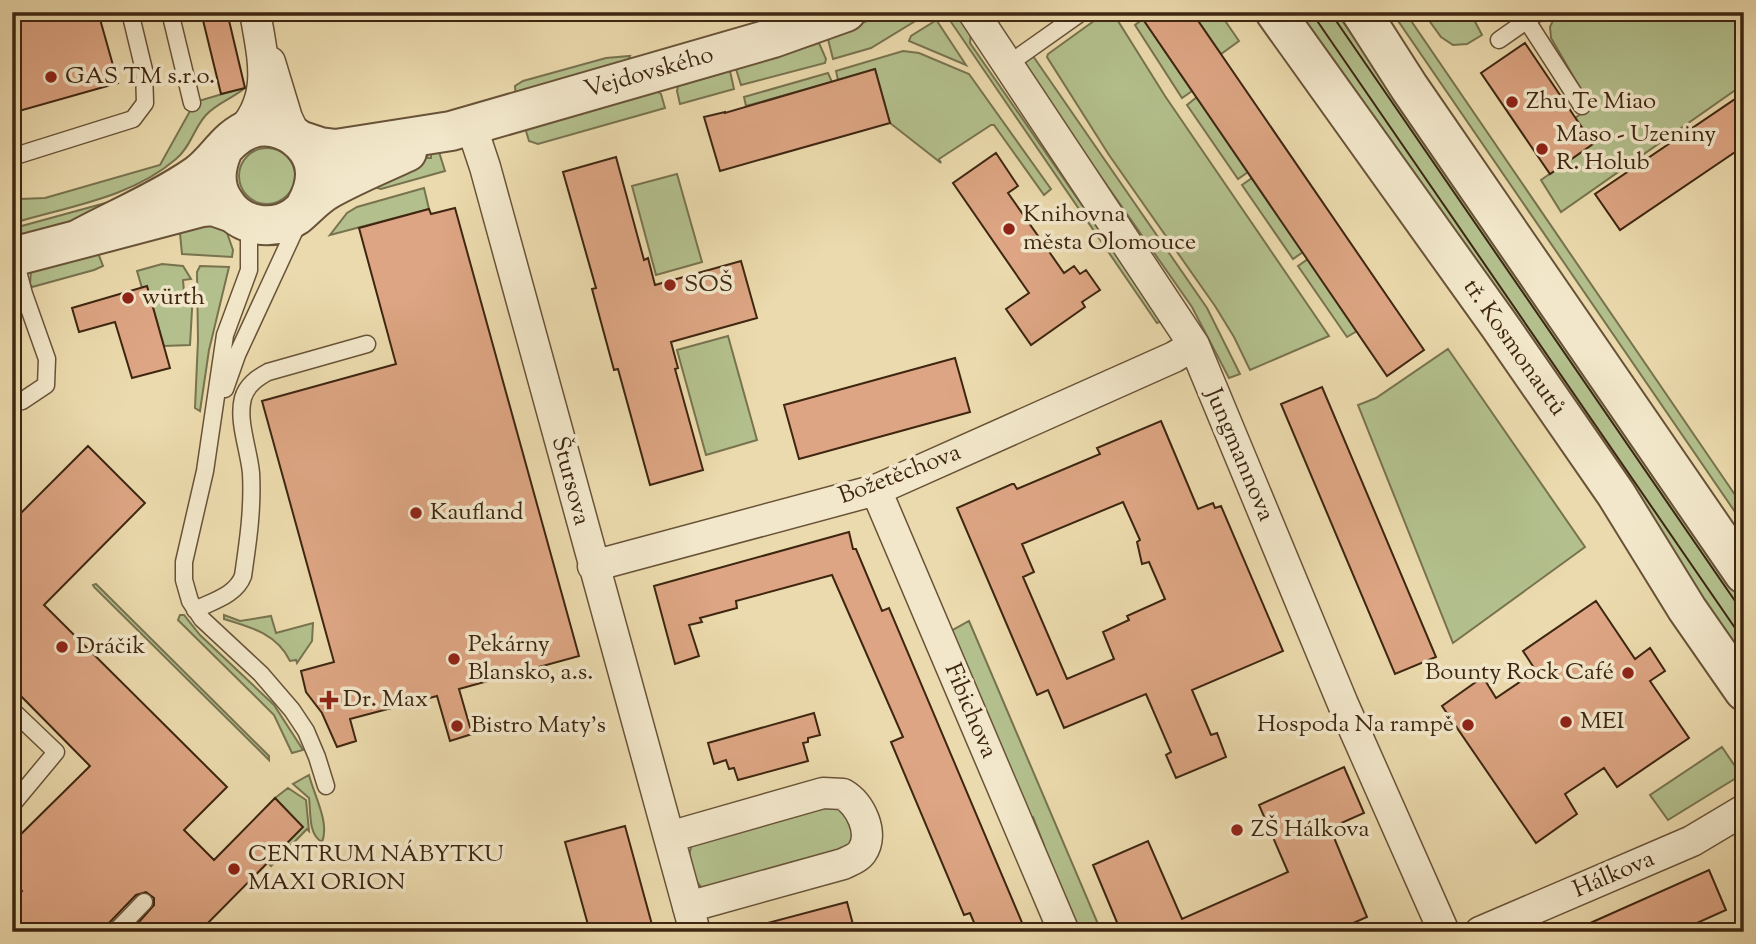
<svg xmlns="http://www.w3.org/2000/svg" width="1756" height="944" font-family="'Sorts Mill Goudy',serif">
<rect width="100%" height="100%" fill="#ebdaad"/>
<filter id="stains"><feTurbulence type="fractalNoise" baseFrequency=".00286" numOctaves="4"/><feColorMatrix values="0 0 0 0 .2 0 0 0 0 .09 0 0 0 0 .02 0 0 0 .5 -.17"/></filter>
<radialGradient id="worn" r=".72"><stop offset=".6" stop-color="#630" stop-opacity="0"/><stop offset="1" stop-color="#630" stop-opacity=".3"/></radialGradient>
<path fill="#b3c08d" stroke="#78734f" stroke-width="2" d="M886 12H930L871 48 833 59 828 39Z
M952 12H959L971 31 970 43 1162 321 1157 323 951 22 950 15Z
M1192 12H1219L1239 41 1221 54Z
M1297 12H1336L1744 592V663Z
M1392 12H1405L1744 508V525Z
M1423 12H1470L1482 35 1467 44 1453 45 1441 37Z
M1557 12H1744V84L1561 212 1541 180 1594 143 1575 118 1591 107 1551 38 1550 27Z
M1105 13H1113L1165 96 1329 336 1250 370 1234 337 1215 306 1109 155 1047 57 1048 54Z
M1143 19 1192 91 1182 98 1135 25Z
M935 21H937L966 65 909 41 911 36Z
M819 43 826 59 825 63 741 85 736 69Z
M903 51 919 53 969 74 1051 189 1044 195 994 125H991L939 159 941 163 890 123 875 69 838 80 836 71Z
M630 56 627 63 516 98 515 86 523 81 606 58Z
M1033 56 1207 308 1240 374 1229 378 1192 307 1022 64Z
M730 71 734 89 680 104 677 91 678 86Z
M828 73 832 82 746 106 744 97Z
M246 87C234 98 218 102 206 115 194 128 190 148 176 159 132 197 71 206 17 222L12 210 20 199 45 198 160 165 195 102Z
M657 91 661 94 665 108 538 144 529 141 523 121Z
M1197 97 1248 172 1238 179 1187 105Z
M239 176a28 28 0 1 1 56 0a28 28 0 1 1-56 0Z
M439 152 445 171 381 189 374 187 414 159 427 155 428 158H431V153Z
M677 174 702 262 656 275 632 186Z
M1252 178 1303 252 1293 259 1242 185Z
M424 188 429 209 330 235 347 213 357 207Z
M131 196 115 209 22 238 18 227Z
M205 222 226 230 233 250 232 257 182 254 179 223Z
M98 253 103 266 94 270 32 287 30 284 31 271Z
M1308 259 1357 331 1347 337 1298 266Z
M162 264 183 266 191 279 183 280 184 292H193L190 345 164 346 147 287 142 288 137 271Z
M200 266 229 267 209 350 200 411 195 408 198 340 197 272Z
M728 336 757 440 706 455 677 350Z
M1448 349 1585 547 1453 643 1358 405 1376 398Z
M96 584 269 756V760L94 587 93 585Z
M180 615H184L200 635 274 705 303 750 292 753 274 715 181 623 178 620Z
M224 615 240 621 271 616 276 633 313 623 312 641 297 663 296 660 290 661C277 634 251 627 224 619Z
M969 621 1098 924 1083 930 1075 925 1040 846 1044 845 1033 817 1029 818 951 631Z
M1722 747 1741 775 1668 820 1650 795Z
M309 775C314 795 330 823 322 842 308 835 311 812 309 798L293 784Z
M288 788 306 800 309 831 307 829 271 866 267 862 302 827 275 798Z
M831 801 847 806 857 845 702 888C689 874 684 854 696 839Z"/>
<path fill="#dda583" stroke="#3e2611" stroke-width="2" fill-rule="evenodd" d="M12 12H98L118 83 12 113Z
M201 12H227L245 88 221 94Z
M1138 12H1192L1424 350 1387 376Z
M1525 43 1593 144 1550 174 1481 73Z
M875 69 890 123 720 171 704 117 725 112V113Z
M1744 93V146L1620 230 1595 194Z
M996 153 1018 186 1008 193 1064 273 1074 266 1080 274 1086 270 1100 290 1082 302 1085 307 1031 345 1006 309 1029 293 953 183Z
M616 157 644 260 648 258 655 285 741 261 757 318 671 342 678 368 675 369 703 470 650 485 618 369 614 370 592 289 596 288 563 172Z
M455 208 579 656 459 689 472 734 450 741 437 696 350 719 356 741 337 747 322 713 306 692 301 671 334 662 262 401 396 364 359 228 429 209 431 214Z
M147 286 170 368 132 378 115 322 79 332 72 308Z
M955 358 970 412 799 459 784 405Z
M1322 387 1436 657 1395 674 1281 404Z
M1161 421 1198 509 1213 503 1215 508 1221 506 1283 651 1192 690 1211 735 1217 733 1226 757 1176 778 1166 755 1171 752 1146 694 1064 728 1048 690 1037 695 957 508 1012 484H1014L1017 489 1100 454 1097 448ZM1123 502 1140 540 1137 542 1142 564 1149 562 1165 599 1127 616 1129 620 1103 632 1114 659 1067 679 1023 577 1034 572 1022 544Z
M88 446 145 503 44 605 227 787 184 830 214 860 275 798 303 827 199 932H130L154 905V898L146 892 136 895 107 925 105 932H12V901L22 891 12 882V843L90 766 12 687V522Z
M849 532 853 549H856L882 611 889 608 1026 932H978L970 913 964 915 891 742 903 737 832 575 736 601 737 608 700 618 702 622 689 625 699 656 675 664 654 586Z
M1596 601 1635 659 1650 648 1665 671 1650 681 1689 738 1617 787 1604 768 1565 794 1577 814 1536 843 1442 706 1483 677 1496 698 1536 671 1523 651Z
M814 713 820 735 808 738V742L803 743 808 761 738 780 734 768 729 769 726 760 714 764 708 743Z
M1344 767 1364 813 1330 828 1367 917 1333 932H1121L1093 865 1148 841 1182 919 1288 872 1259 805Z
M625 826 654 932H590L565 842Z
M1709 870 1726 910 1677 932H1570Z
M847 902 855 932H761L760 925Z"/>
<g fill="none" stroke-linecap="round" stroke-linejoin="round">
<g stroke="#695338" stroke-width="19">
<path id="service" d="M170 12 192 103
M1527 21 1582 106
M1499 40 1539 12
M1007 65 1082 12
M12 157 133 119 145 103 144 70 130 12
M243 224 249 235V270L225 335 205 471 184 562V580L190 601 202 619 261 674 292 710 306 731 317 757 326 786
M225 389 237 355 299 221
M12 404 22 401 46 385 47 359 24 294 14 256
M195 610C213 601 236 595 243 576 248 542 253 508 251 473 249 450 237 421 243 398 247 385 257 378 268 372L367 344
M12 710 56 752 12 805
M115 932 144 902"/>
</g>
<g stroke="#695338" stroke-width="33">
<path id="minor" d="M973 12 1194 345 1343 704 1444 932
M270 62 287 118 296 137
M471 125 485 167 695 932
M237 136C275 100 263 59 255 12
M876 490 1064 932
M593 566 876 490 1174 357 1194 345
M669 837 823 793 843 794C860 804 875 833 862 852 858 858 849 861 843 864L688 907
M1480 932 1692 841 1744 810"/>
</g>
<g stroke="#695338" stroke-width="42">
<path id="tertiary" d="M1275 12 1499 325 1616 494 1687 609 1744 691
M1361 12 1409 87 1744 574
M299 140 320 147 336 149 451 131 773 38 846 12
M222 152C215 169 214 188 225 203 240 227 273 232 296 216 307 207 316 196 329 189 354 175 381 164 407 152
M79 239C118 218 161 200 197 175 216 162 227 137 250 129 271 122 294 131 307 149 319 166 316 187 306 205
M12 257 202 207 213 206 233 213"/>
</g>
<use href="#service" stroke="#f2e7ca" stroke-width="16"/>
<use href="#minor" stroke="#f2e7ca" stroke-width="30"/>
<use href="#tertiary" stroke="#f2e7ca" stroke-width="38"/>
<path stroke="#3e2611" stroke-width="2" d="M1311 12 1744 641
M1330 12 1744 614"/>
</g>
<g fill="#8f2418" stroke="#f2e7ca" stroke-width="2.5">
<circle cx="51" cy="77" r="7"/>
<circle cx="1512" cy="102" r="7"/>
<circle cx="1542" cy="149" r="7"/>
<circle cx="1009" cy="229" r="7"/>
<circle cx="670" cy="285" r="7"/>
<circle cx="128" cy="298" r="7"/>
<circle cx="416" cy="513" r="7"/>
<circle cx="62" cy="647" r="7"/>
<circle cx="454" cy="659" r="7"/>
<circle cx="1628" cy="673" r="7"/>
<path d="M325.5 689.5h7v7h7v7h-7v7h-7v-7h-7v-7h7z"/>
<circle cx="1566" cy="722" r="7"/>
<circle cx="1468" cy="725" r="7"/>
<circle cx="457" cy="726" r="7"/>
<circle cx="1237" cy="830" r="7"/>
<circle cx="234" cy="869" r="7"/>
</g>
<g text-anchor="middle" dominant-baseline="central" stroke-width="7" stroke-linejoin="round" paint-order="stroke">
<g font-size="24" fill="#3e2611" stroke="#f2e7ca">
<text transform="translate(649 73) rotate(-16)">Vejdovského</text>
<text transform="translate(1514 348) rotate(55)">tř. Kosmonautů</text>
<text transform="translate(1239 455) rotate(67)">Jungmannova</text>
<text transform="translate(900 475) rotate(-21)">Božetěchova</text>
<text transform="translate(570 481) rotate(75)">Štursova</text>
<text transform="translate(970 711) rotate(67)">Fibichova</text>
<text transform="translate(1614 875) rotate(-23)">Hálkova</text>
</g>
<g font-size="24" fill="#3e2611" stroke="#f2e7ca" text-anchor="start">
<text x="65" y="77">GAS TM s.r.o.</text>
<text x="1526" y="102">Zhu Te Miao</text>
<text x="1556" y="135">Maso - Uzeniny<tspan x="1556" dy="28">R. Holub</tspan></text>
<text x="1023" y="215">Knihovna<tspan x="1023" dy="28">města Olomouce</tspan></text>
<text x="684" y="285">SOŠ</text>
<text x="142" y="298">würth</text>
<text x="430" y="513">Kaufland</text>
<text x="468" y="645">Pekárny<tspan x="468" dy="28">Blansko, a.s.</tspan></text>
<text x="76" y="647">Dráčik</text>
<text x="1614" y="673" text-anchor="end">Bounty Rock Café</text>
<text x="343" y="700">Dr. Max</text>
<text x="1580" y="722">MEI</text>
<text x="1454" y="725" text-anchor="end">Hospoda Na rampě</text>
<text x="471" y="726">Bistro Maty's</text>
<text x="1251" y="830">ZŠ Hálkova</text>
<text x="248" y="855">CENTRUM NÁBYTKU<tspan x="248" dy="28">MAXI ORION</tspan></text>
</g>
</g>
<rect width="1756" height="944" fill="none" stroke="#ebdaad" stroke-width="42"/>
<rect x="14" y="14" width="1728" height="916" fill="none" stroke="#3e2611" stroke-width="3.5"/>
<rect x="21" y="21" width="1714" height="902" fill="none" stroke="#3e2611" stroke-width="2"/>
<rect width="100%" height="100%" filter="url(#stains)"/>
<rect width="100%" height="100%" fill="url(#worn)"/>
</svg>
